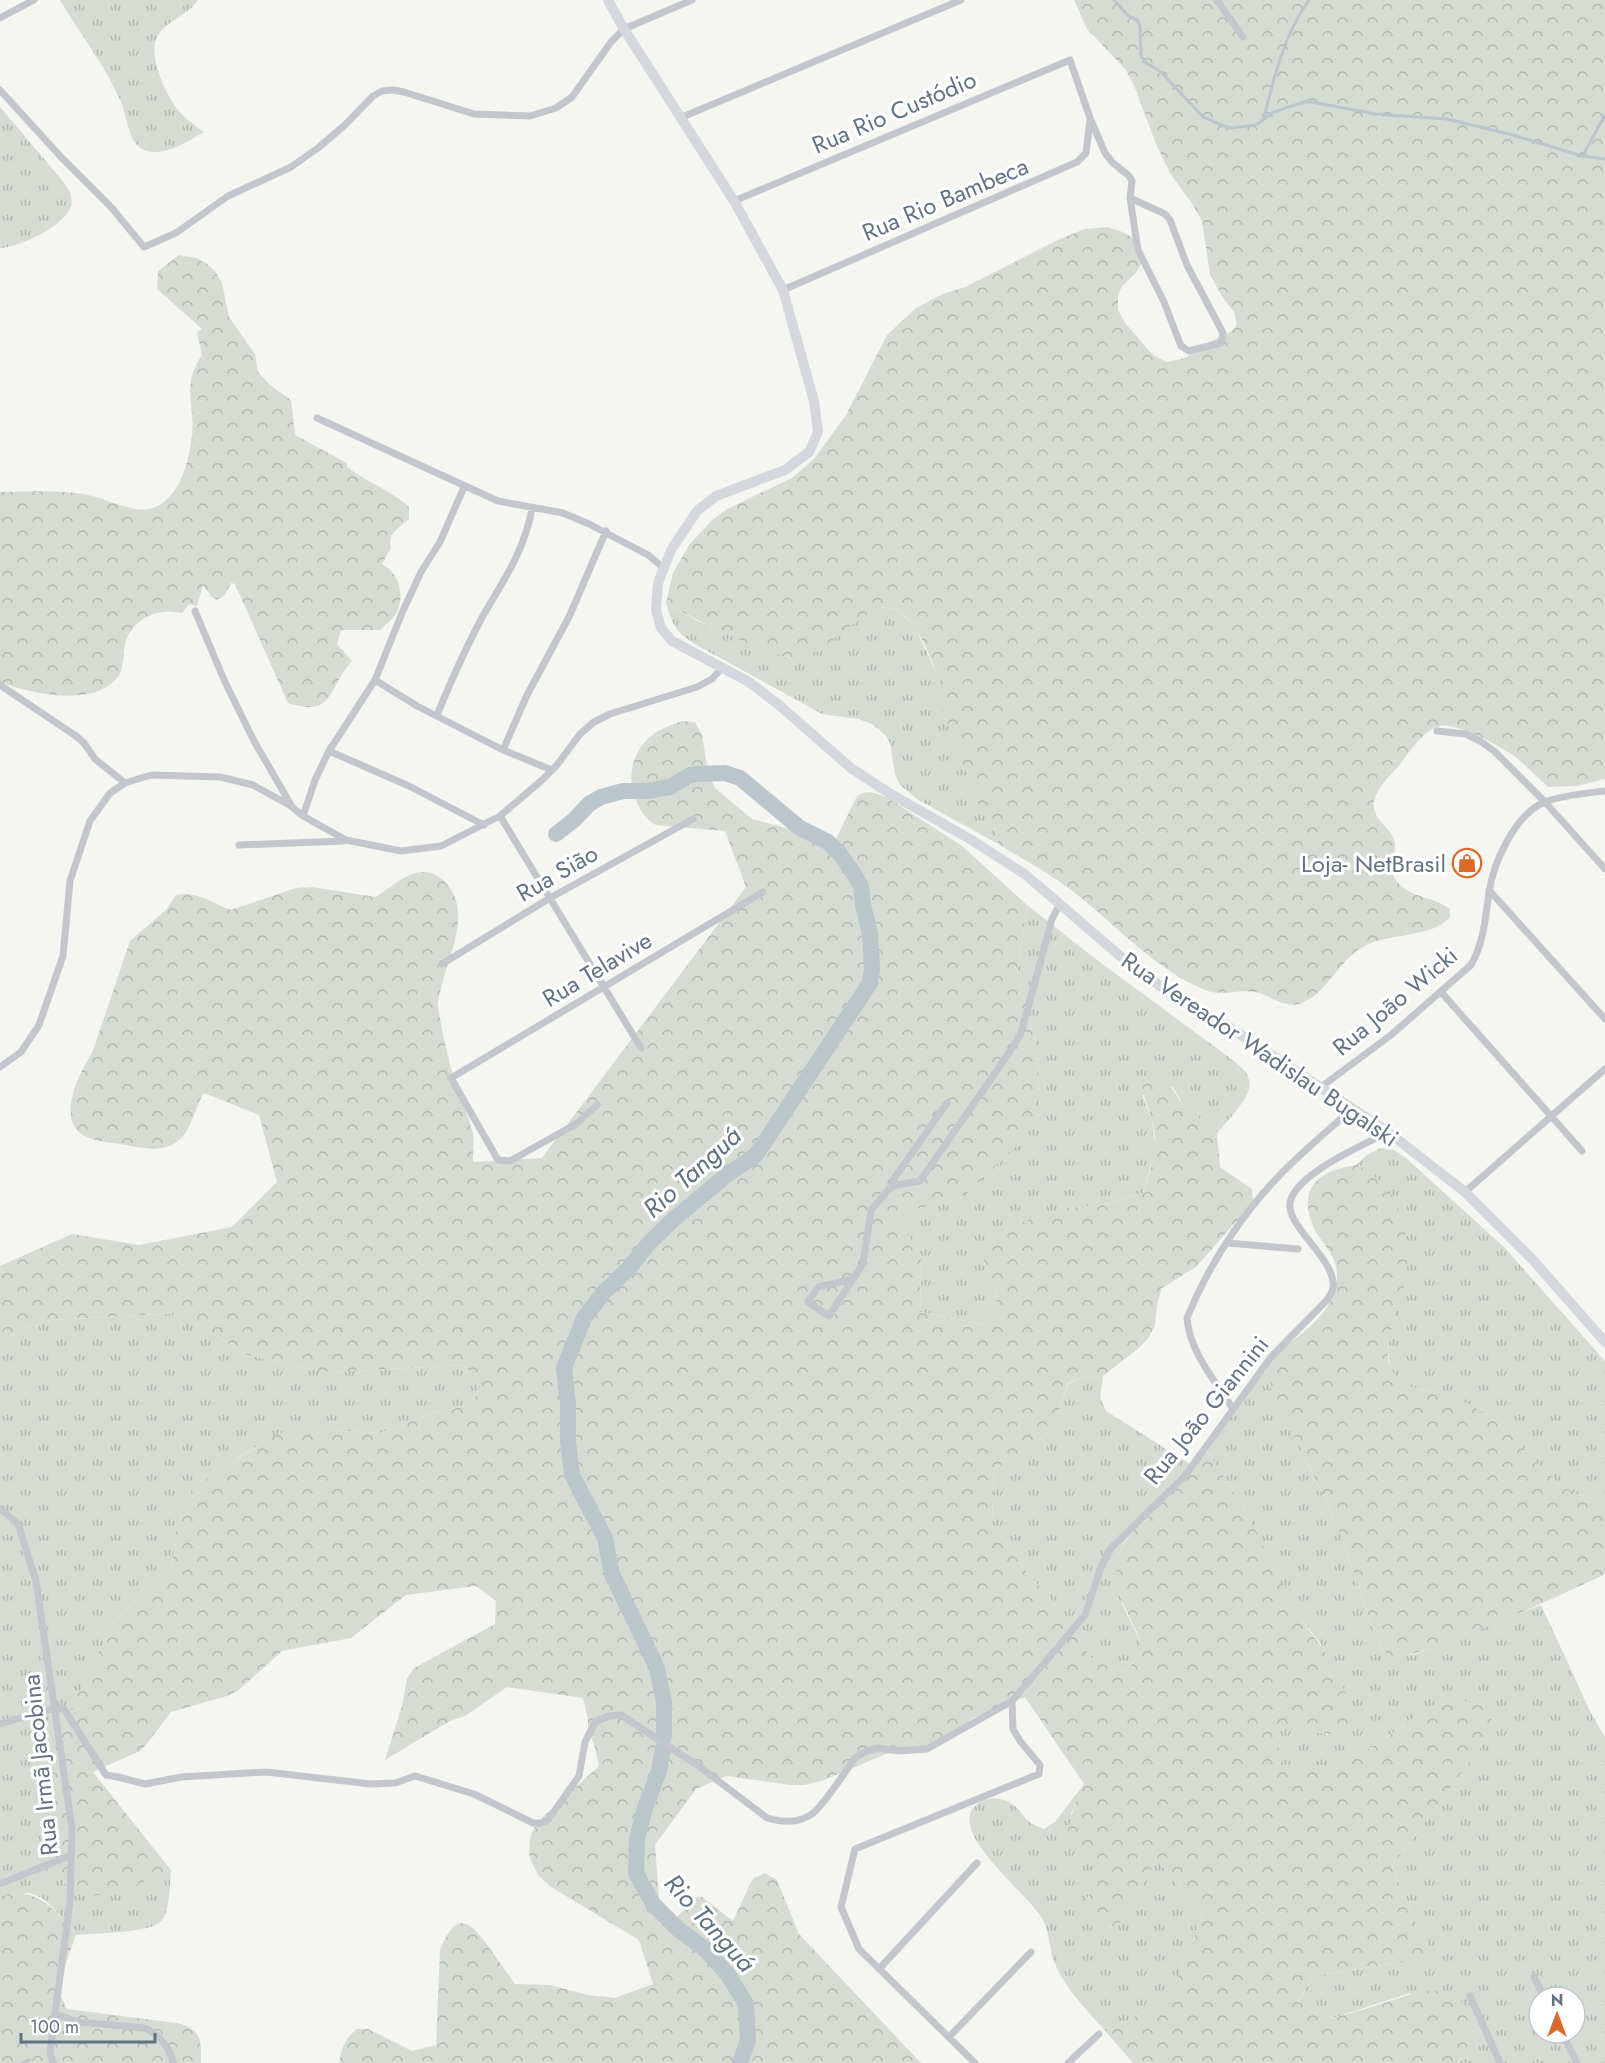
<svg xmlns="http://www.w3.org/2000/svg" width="1605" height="2063" font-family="Jost,sans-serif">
<defs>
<pattern id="grass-tufts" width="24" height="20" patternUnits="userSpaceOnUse" patternTransform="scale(1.5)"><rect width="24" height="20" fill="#d6dcd3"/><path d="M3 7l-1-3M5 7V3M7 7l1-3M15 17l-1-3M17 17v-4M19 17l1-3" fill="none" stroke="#b1b7b1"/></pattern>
<pattern id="forest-crowns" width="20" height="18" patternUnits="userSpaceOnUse" patternTransform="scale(1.5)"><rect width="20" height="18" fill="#d6dcd3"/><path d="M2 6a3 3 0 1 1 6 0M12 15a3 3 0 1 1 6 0" fill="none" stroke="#b1b7b1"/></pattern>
</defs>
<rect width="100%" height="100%" fill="#f5f5f2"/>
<path fill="url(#grass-tufts)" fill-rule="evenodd" d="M60 0H198C187 17 166 20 157 37 147 55 167 97 179 111 185 119 196 126 204 132 188 141 164 158 144 150 128 143 127 116 121 102 105 65 80 34 60 0Z
M0 107 62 180C67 187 74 196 71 206 66 225 19 248 0 248Z
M666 603 697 621 790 658 871 610 887 607 899 611 914 625 934 668 955 707 995 828 998 844 917 799 900 785 895 774 890 743 885 735 872 724 858 719 822 714 702 648C678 634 674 630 666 603Z
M1027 905 1093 957 1234 1061C1241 1067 1247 1072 1249 1080 1254 1095 1227 1121 1217 1133L1185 1107 1173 1087 1142 1095 1152 1120 1156 1149 1143 1193 1097 1206 1064 1208 1025 1222 984 1263 995 1289 997 1303 983 1324 920 1312 921 1256 914 1243 889 1215 954 1200 1038 1093 1039 1062 1036 1044 1017 976Z
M1381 1148 1394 1150 1406 1158 1504 1247 1605 1361V1497C1561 1508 1523 1440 1490 1417 1475 1406 1457 1398 1441 1393 1427 1389 1408 1390 1397 1379 1390 1371 1389 1359 1388 1349L1397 1208C1388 1188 1376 1175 1356 1165L1367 1155Z
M178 1313 247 1355 318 1371 330 1372 465 1365 480 1387 471 1405 433 1413 381 1433 344 1431 317 1426 265 1441 237 1459 176 1515V1542L170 1570 119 1616 112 1624 57 1740 50 1815 51 1843 131 1886 171 1870C169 1884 171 1908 162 1920 152 1934 93 1933 76 1935 63 1921 49 1896 28 1893 20 1892 8 1898 0 1901V1341L23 1329 51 1320Z
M1270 1358 1287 1418 1309 1467 1329 1507 1345 1546 1375 1635 1382 1648 1391 1656 1413 1655 1541 1605 1591 1713 1605 1737V2063H1457L1462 2058 1410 1993 1333 2018 1298 2003 1313 1976 1416 1960 1427 1936 1416 1923 1392 1866 1486 1740 1423 1710 1406 1724 1345 1765H1281L1275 1726 1318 1732 1328 1735 1339 1677 1320 1643 1298 1615 1270 1565 1245 1510 1207 1451ZM1539 1997H1575V2033H1539Z
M1103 1376 1100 1398 1106 1411 1193 1466C1178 1484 1163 1502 1147 1519 1143 1523 1138 1526 1133 1530 1115 1549 1114 1575 1121 1599 1126 1617 1138 1631 1143 1650L1127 1671 1091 1658 1057 1606 1028 1574 992 1525 994 1469 1042 1438 1053 1428 1068 1384 1079 1378Z
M1084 1784 1071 1814 1095 1868 1094 1877 1087 1899 1099 1926 1111 1927 1121 1922 1157 1860 1203 1915 1170 1996 1107 2033C1089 2012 1066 1990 1055 1964 1049 1950 1050 1934 1043 1920 1031 1896 947 1833 975 1806 986 1795 1005 1797 1016 1807 1021 1812 1026 1820 1032 1824 1035 1826 1041 1827 1044 1829L1055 1822Z"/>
<path fill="url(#forest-crowns)" d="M1074 0H1605V779L1577 786 1548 787C1537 777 1526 765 1514 756 1500 746 1456 722 1440 726 1423 730 1408 754 1398 767 1388 777 1371 794 1374 809 1377 822 1390 828 1394 839 1398 852 1387 867 1395 879 1408 898 1433 896 1450 909V917C1431 939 1386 932 1361 948 1339 962 1326 993 1302 1003 1284 1010 1271 995 1255 992 1238 989 1222 997 1205 990 1152 968 1113 921 1067 887 1046 871 1021 858 998 844L995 827 981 811 936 694 941 682C930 660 916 609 886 607 876 607 848 627 839 634 829 642 817 655 805 658 781 664 690 617 666 603L673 573 689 545 712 520 727 509 792 478 814 459 846 415 887 335 916 308 943 294 965 287 1060 239 1085 229 1107 227 1120 231 1132 237 1141 251V264L1136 273 1122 286 1118 295V310L1125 323 1153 355 1167 362 1185 358 1206 344 1232 331 1237 324 1234 312 1221 295 1210 274 1202 221 1193 205 1170 173 1156 144 1135 88 1126 70 1087 29Z
M179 255 196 258 207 264 215 271 222 283 229 317 255 354 258 372 270 385 291 400 295 435 347 463V467C366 482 391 490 409 507V519C399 528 387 533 391 548L382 564C399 573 405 594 397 612 394 618 385 625 380 630H341L337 644 352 661C327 688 335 718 288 703L235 584 231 583 225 595 217 600 212 597 203 585 197 606 189 604 182 613C160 607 133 618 126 641 122 652 125 667 118 677 93 708 32 694 0 682V492C30 492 62 489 92 496 106 499 121 507 136 509 175 515 189 466 192 435 195 402 181 386 202 355L197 332 202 329 157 289 158 271Z
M682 721 695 722 702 735 708 772 715 788 752 819 835 841 857 796C868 789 876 793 888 798L962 846 1027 905 1017 976 1036 1044 1039 1062 1038 1093 1033 1122 1020 1143 966 1194 954 1200 890 1215 914 1243 921 1256 920 1312 983 1324 997 1303 995 1289 984 1263 982 1250 987 1238 999 1231 1046 1213 1064 1208 1097 1206 1143 1193C1151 1167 1160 1148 1152 1120 1148 1105 1142 1096 1141 1079L1151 1073C1173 1081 1173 1095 1188 1109 1197 1117 1207 1125 1217 1133L1220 1167 1252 1189 1253 1202 1196 1267 1162 1288 1157 1304 1155 1325 1149 1337 1139 1348 1103 1376 1079 1378 1068 1383 1053 1428 1042 1438 994 1469 992 1525 1028 1574 1057 1606 1091 1658 1127 1671 1143 1650C1139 1633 1130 1619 1123 1603 1109 1571 1117 1541 1145 1521L1207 1451C1222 1474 1238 1497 1251 1521 1266 1551 1279 1582 1296 1611 1310 1635 1327 1649 1339 1676 1344 1690 1355 1715 1347 1730 1341 1740 1288 1728 1276 1726L1281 1765H1345L1406 1724 1423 1710 1436 1704 1460 1700 1473 1702 1486 1708 1491 1716 1492 1727 1486 1740 1392 1866 1416 1923 1427 1936 1429 1947 1424 1956 1416 1960 1313 1976 1298 2002 1333 2018C1351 2013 1369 2008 1387 2002 1417 1992 1459 1976 1470 2020 1473 2035 1467 2052 1457 2063H1133L1107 2033 1170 1996 1203 1915 1157 1860 1121 1922C1112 1927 1104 1930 1095 1923 1078 1909 1094 1886 1095 1868L1067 1841C1068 1819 1076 1803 1084 1784L1025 1697 973 1718 954 1733 920 1749 886 1754 822 1781 805 1785H790L726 1776 696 1789 655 1845 660 1910 676 1918 684 1910 690 1898 702 1897 733 1921 750 1884 754 1878 765 1873 777 1880 799 1934 921 2063H339C342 2048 345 2038 357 2029H368L412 2051 436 2045 440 1951C457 1905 473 1924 493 1953 500 1963 508 1974 515 1984L550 1985 588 1995 615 1998 653 1984 639 1940 551 1887 538 1875 532 1863 529 1854 530 1839 535 1826 545 1815 599 1766 594 1744 588 1731V1719L583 1698 507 1687 465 1716 450 1721 385 1760 402 1706 407 1679 414 1668 495 1624 496 1601 476 1586 406 1595 351 1638 282 1651 239 1690 227 1696 171 1712 146 1745 140 1751 93 1772 171 1870C146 1880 101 1904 75 1893 42 1879 49 1769 57 1740 62 1726 70 1712 76 1699 88 1674 100 1649 112 1624L119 1616 170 1570 176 1542V1515L180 1503 195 1487 265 1441 291 1428 317 1426 344 1431 381 1433 433 1413 471 1405 480 1387 465 1365 330 1372 318 1371 247 1355 178 1313 51 1320 23 1329 0 1341V1266L72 1234 139 1245 232 1227 277 1182 259 1115 204 1093C196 1105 190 1133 178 1141 162 1153 143 1148 125 1145 112 1142 91 1142 80 1133 58 1115 80 1071 92 1053L130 941 166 910 176 895C196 890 212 903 231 910L296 888 311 887 376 897C397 883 420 859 444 881 473 909 450 952 442 985 440 992 437 1000 438 1007 442 1033 449 1061 456 1087 461 1103 470 1118 473 1135 474 1143 473 1153 473 1162L542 1158 746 887 725 831 656 825C646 820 640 810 636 800 625 774 634 744 660 730 667 726 675 724 682 721Z
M1356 1165C1364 1169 1372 1174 1379 1180 1405 1204 1412 1250 1405 1283 1401 1305 1380 1345 1391 1367 1392 1370 1395 1377 1397 1379 1408 1390 1427 1389 1441 1393 1458 1398 1476 1407 1490 1417 1523 1440 1562 1508 1605 1497V1574C1577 1588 1413 1664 1392 1656 1384 1653 1379 1643 1375 1635L1345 1546 1329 1507 1271 1389 1270 1358C1297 1337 1338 1313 1337 1275 1337 1256 1323 1245 1315 1230 1296 1190 1316 1171 1356 1165Z
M14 1892C46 1895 56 1912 76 1935L57 1988 67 2009 177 2023C202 2030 201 2039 201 2063H0V1901L2 1897Z"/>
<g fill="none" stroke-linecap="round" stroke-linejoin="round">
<path stroke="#bcc5ca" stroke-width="3" d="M1114 0 1129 16 1137 20 1140 26 1141 56 1145 62 1161 72 1203 117 1224 126 1232 128 1256 125 1274 112 1307 101 1375 114 1447 119 1513 135 1582 156 1605 159
M1264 118C1274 77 1284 35 1309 0
M1583 155 1605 115
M22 2063 29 2060"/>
<path stroke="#bcc5ca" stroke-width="16" d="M556 834 574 820 589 804 601 797 623 791H647L670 787 690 775 697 774 725 773 740 778 800 828 828 842 840 854 854 874 861 886 863 905 870 933 872 969 870 983 756 1155 728 1174 675 1218 650 1242 629 1268 604 1292 584 1318 564 1368 568 1404V1441L572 1475 605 1538 612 1574 657 1668 664 1702V1736
M663 1748 659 1771 645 1808 637 1839 636 1873 653 1904 678 1929 706 1950 728 1975 746 2004 748 2040 740 2063"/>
<path stroke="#c3c6ca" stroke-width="7" d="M1217 0 1243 37
M0 18 34 0
M0 90 61 157 111 207 144 247 176 233 228 196 291 167 318 148 345 125 373 96 382 91 393 90 404 92 474 114 530 116 556 108 572 97 611 42 624 29 692 0
M680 118 961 0
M734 201 1070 60 1090 118 1105 153 1112 162 1129 176 1132 181 1130 198 1138 250 1164 302 1181 346 1189 351 1221 343 1223 333 1187 265 1170 220 1165 214 1130 198
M783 290 1077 162 1086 153 1090 120
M317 418 498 501 563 513 589 524 648 555 664 568
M195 611 225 682 254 741 291 805
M375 680 417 706 503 750 552 770
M0 685 76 736 84 743 95 759 125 783
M437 715C451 681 466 647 484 614 505 578 524 551 532 509
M1437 731 1466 734 1480 741 1494 751 1545 802 1605 869
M503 750 527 695 569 617 606 531
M329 751 409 786 484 825
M303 816 315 780 329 751 375 680 402 613 421 572 440 542 464 487
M500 816 641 1048
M239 845 344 841
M1489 890 1605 1019
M442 964 550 898 693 819
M1441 992 1582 1151
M0 1067 21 1052 39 1025 63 956 70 881 90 821 110 793 125 783 151 775 220 777 253 785 291 806 303 816 346 840 401 851 441 846 500 816 541 781 557 765 580 734 594 722 610 714 697 687 712 679 722 668
M1321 1087 1391 1035 1471 965C1484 942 1485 919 1489 893 1493 863 1515 814 1545 802 1562 795 1588 793 1605 791
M597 1105 576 1124 510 1161 498 1160 451 1078 763 892
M892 1186 895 1177 947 1103
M1465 1192 1605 1069
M1227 1243 1298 1249
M853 1279 818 1287 808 1302 829 1316 863 1264 871 1210 892 1186 920 1181 1011 1050 1021 1033 1052 919 1060 904
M1233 1409C1216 1382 1189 1351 1187 1318 1211 1259 1249 1203 1295 1160 1314 1142 1334 1125 1353 1108
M0 1508 18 1524 36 1581 72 1829 70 1902 50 2052 53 2063
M0 1724 55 1708 64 1709 106 1775 118 1777 145 1784 181 1777 266 1772 371 1784 395 1783 415 1776 474 1794 533 1823H541L548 1820 579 1776 585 1742 595 1722 608 1716 621 1715 700 1767 767 1818C781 1822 798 1824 812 1814 824 1805 845 1772 855 1758L864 1752 877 1748 899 1751 927 1749 1012 1701
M0 1884 71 1855
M879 1969 977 1863
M1534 1977 1544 1997
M1470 1996 1500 2063
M55 2014 78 2022 145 2028C158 2034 171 2048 173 2063
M1562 2033 1577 2063
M949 2037 1031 1952
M975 2063 859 1949 841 1907 855 1849 1039 1774 1040 1765 1020 1741 1013 1729 1012 1701 1085 1615 1101 1567 1111 1548 1184 1477 1271 1357 1327 1300C1329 1297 1332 1292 1333 1288 1337 1258 1281 1224 1291 1199 1302 1171 1362 1146 1388 1132
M1068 2063 1099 2034"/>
<path stroke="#d4d8dc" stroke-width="10" d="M608 0 624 29 734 201 783 290 814 401 818 432 809 452 785 470 716 496 697 511 671 550 658 583 656 610 661 628 672 641 749 682 779 705 851 768 889 793 970 839 1026 875 1120 956 1176 998 1226 1025 1388 1132 1465 1192 1533 1260 1605 1342"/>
</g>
<defs>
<g id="shop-ring" transform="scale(1.5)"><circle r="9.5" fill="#fff" stroke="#de6a29" stroke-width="1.5"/><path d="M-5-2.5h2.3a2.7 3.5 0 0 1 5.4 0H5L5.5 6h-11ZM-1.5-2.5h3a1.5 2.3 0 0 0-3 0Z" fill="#de6a29"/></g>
</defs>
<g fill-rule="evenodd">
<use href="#shop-ring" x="1467" y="863"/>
</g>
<g text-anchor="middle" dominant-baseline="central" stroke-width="6" stroke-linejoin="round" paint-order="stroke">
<g font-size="24" fill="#657282" stroke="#fff">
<text transform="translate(894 112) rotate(-23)">Rua Rio Custódio</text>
<text transform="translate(945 199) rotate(-23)">Rua Rio Bambeca</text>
<text transform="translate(557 873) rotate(-30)">Rua Sião</text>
<text transform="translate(597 969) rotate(-31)">Rua Telavive</text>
<text transform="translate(1395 1001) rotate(-40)">Rua João Wicki</text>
<text transform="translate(1260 1049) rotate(34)">Rua Vereador Wadislau Bugalski</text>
<text transform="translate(1206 1410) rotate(-51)">Rua João Giannini</text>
<text transform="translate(40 1765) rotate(-96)">Rua Irmã Jacobina</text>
</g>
<g font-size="24" fill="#657282" stroke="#fff" text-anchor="end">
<text x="1446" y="863">Loja- NetBrasil</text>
</g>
<g font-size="26" font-style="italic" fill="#61737f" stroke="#fff">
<text transform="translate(692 1172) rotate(-42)">Rio Tanguá</text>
<text transform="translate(710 1923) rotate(48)">Rio Tanguá</text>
</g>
</g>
<g transform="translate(1557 2015)"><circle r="28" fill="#ffffff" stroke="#c1c7cd" stroke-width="1.5"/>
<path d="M0-4.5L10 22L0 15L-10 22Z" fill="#de6a29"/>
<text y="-9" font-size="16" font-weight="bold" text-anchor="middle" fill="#657282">N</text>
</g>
<path d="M21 2033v9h134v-9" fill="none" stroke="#657282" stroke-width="3"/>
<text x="30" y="2033" font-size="18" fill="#657282" stroke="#ffffff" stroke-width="4.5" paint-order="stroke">100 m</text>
</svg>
